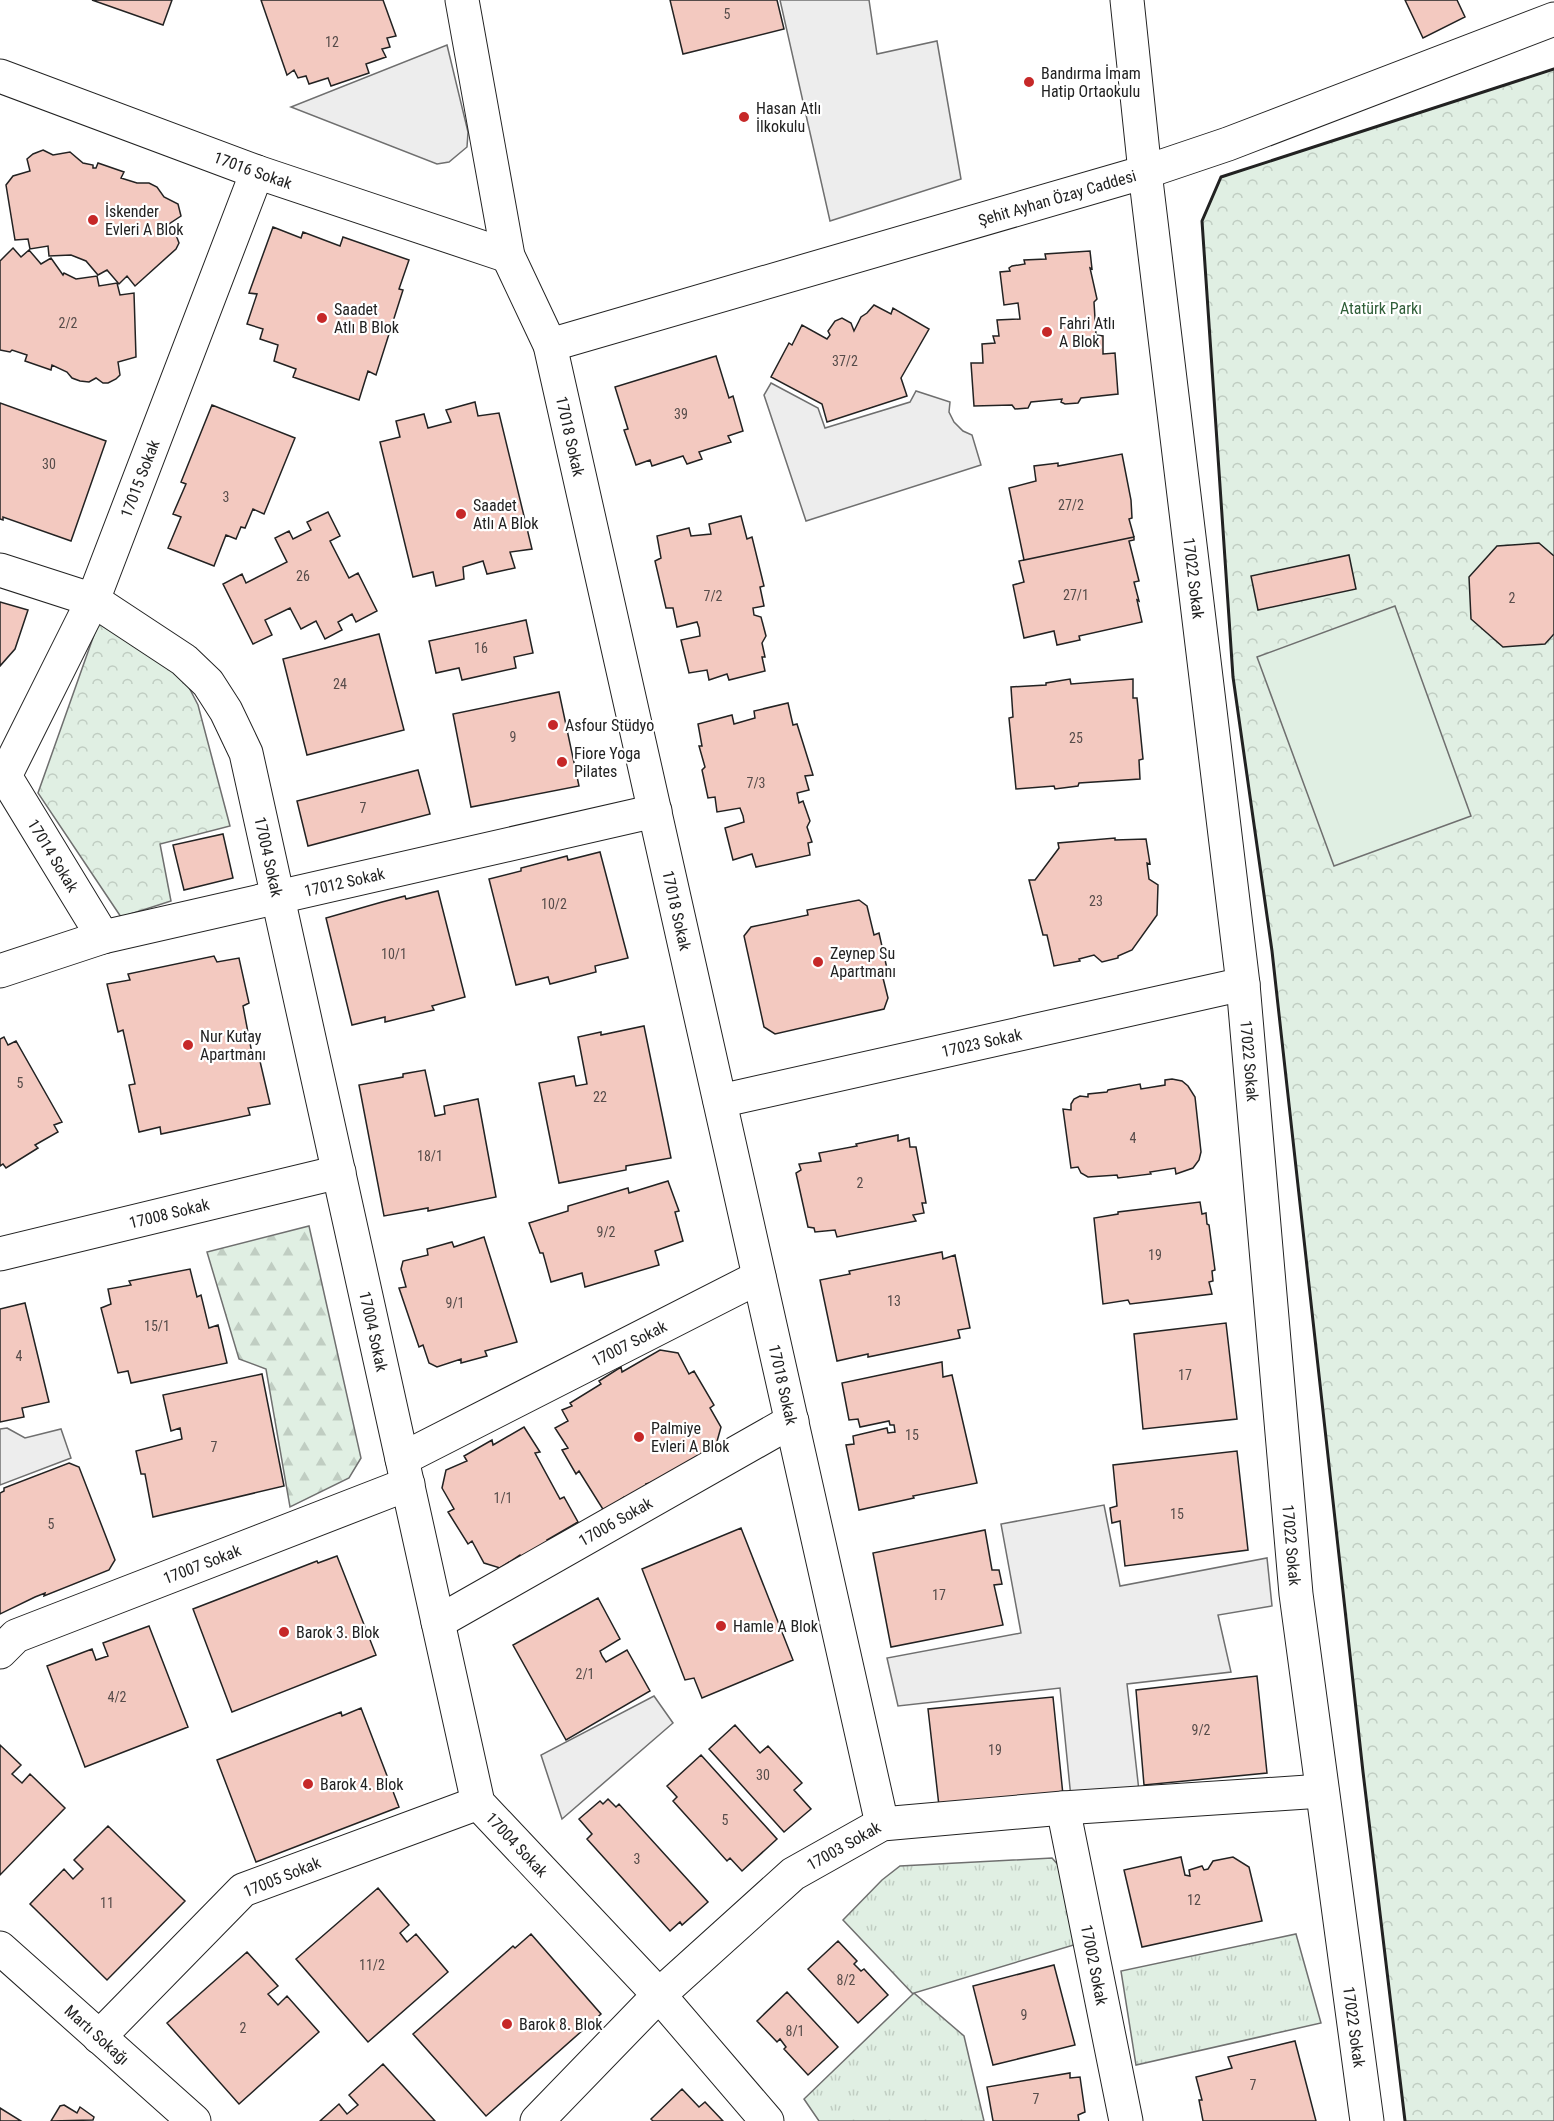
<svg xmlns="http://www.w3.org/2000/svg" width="1554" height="2121" font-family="'Roboto Condensed',sans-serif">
<defs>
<pattern id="grass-tufts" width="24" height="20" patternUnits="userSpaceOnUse" patternTransform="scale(1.5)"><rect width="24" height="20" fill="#e0efe3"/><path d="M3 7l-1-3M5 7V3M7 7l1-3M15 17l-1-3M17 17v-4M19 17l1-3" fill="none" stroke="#c0cdc2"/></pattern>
<pattern id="forest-firs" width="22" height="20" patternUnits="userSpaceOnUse" patternTransform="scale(1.5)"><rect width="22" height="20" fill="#e0efe3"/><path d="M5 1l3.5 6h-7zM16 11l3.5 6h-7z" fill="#c0cdc2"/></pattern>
<pattern id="park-crowns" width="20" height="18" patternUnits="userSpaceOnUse" patternTransform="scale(1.5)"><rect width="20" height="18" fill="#e0efe3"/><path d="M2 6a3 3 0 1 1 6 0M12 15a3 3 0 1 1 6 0" fill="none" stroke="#c0cdc2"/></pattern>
</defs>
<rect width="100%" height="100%" fill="#fff"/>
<path fill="url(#grass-tufts)" stroke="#6f6f6f" stroke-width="1.5" d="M1052 1858 1067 1875 1077 1944 914 1993 964 2036 984 2121H819L804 2099 913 1994 843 1920 882 1880 900 1866Z
M1296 1934 1321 2023 1136 2065 1121 1971Z"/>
<path fill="url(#forest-firs)" stroke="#6f6f6f" stroke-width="1.5" d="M309 1226 361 1458 349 1478 290 1507 266 1369 239 1359 207 1252Z"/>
<path fill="url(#park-crowns)" stroke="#6f6f6f" stroke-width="1.5" d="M1554 69V2121H1405L1363 1772 1272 951 1233 677 1202 221 1221 177Z
M100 618 181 672 198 705 230 826 160 844 171 901 121 917 38 793Z"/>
<path fill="#e0efe3" stroke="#6f6f6f" stroke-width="1.5" d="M1395 606 1471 816 1334 866 1257 657Z"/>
<path fill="#ededed" stroke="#6f6f6f" stroke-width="1.5" d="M780 0H869L877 54 937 41 961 179 830 221Z
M447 45 468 132 467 147 449 162 437 164 291 107Z
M771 383 818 408 825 428 910 402 916 391 950 402 949 412 954 422 963 431 972 435 981 465 806 521 764 395Z
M7 1428 25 1438 61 1429 71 1458 0 1485V1429Z
M1104 1505 1120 1586 1267 1558 1272 1606 1218 1615 1231 1672 1127 1684 1139 1791 1071 1798 1060 1688 898 1706 887 1658 1021 1633 1001 1524Z
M654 1696 673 1723 562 1819 541 1755Z"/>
<path fill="#f3c9c0" stroke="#222" stroke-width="1.5" d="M92 0H172L163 25Z
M261 0H383L396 36 387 38 390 47 382 49 386 57 366 64 369 73 331 86 328 78 309 84 306 76 298 78 294 70 287 75Z
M670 0H777L784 29 683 54Z
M1405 0H1457L1465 17 1423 38Z
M43 150 53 155 70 152 83 163 93 165V168H96L98 163 124 172 121 178 137 183H149L157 187 164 197 178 204 181 216 169 224 176 235 179 243 176 249 135 286 127 276 119 284 107 270 98 275 86 261 71 255 49 256 48 246 30 249 28 239 15 240 6 185 13 176 30 171 27 159 33 154Z
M273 227 301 238 303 232 340 246 343 237 409 260 399 289 403 290 376 375 368 371 359 400 293 377 296 369 274 361 278 345 260 339 263 329 247 324 257 294 249 293Z
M13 248 21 257 29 250 41 264 51 258 63 275 64 273 76 279 97 276 99 286 117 283 120 295 134 293 136 357 118 362 120 375 116 379 108 383H103L96 378 89 382 80 381 72 378 67 372 52 365 51 370 25 361 27 355 12 350 10 352 0 350V261Z
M1090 251 1092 269 1090 268 1097 299 1094 302 1096 335 1103 336V354L1115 353 1118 394 1081 398 1078 403 1065 404 1061 402 1062 399 1031 402 1028 408 1015 409 1012 405 974 406 971 363H983L982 344 995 343 993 336H999L997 320 1020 319 1018 303 1004 305 1000 272 1010 271 1009 268 1012 266 1025 264 1024 260 1046 259 1045 254Z
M874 305 891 314 893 308 929 329 901 378 907 396 827 422 822 404 771 377 789 343 792 345 802 325 827 339 830 335 828 331 835 321 842 318 851 323 854 331 861 317 867 313Z
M716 356 729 398 733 396 743 431 728 436 731 442 699 452 702 459 687 464 683 456 652 466 650 460 636 465 624 430 628 429 615 387Z
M475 402 478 416 499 413 532 549 510 552 515 568 487 574 483 561 463 567 464 579 436 586 433 572 413 577 380 442 400 437 396 421 424 414 428 428 451 422 446 410Z
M0 403 106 441 71 541 3 517V520L0 519Z
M212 405 295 438 264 514 253 509 245 528 241 527 236 539 226 535 214 566 168 548 181 517 173 514 186 484 181 482Z
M1122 454 1131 500 1132 518 1129 519 1134 537 1024 560 1009 488 1036 481 1034 466 1058 463V466Z
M328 512 340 536 330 541 349 578 358 573 377 611 356 622 352 614 338 622 342 630 325 639 316 621 301 629 290 608 265 620 272 635 253 644 223 584 242 574 246 583 287 562 275 538 289 531 293 539 311 530 307 522Z
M741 516 747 539 752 537 764 586 760 587 764 606 753 608 754 615 761 617 766 636 762 643 765 657H762L765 671 729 680 727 674 709 680 707 670 689 673 681 640 700 636 699 628 697 622 677 627 673 608H666L655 561 661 558 657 536 689 528 691 536 711 534 709 524Z
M1134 537V540L1129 541 1139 581 1134 582 1139 601 1137 600 1142 622 1079 636 1080 640 1057 645 1054 631 1024 638 1013 585 1024 582 1019 561Z
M1539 543 1554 556V634L1545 644 1503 647 1471 619 1469 577 1497 546Z
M1349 555 1356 589 1258 610 1251 576Z
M0 602 28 610 15 649 0 666Z
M526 620 533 653 514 657 516 668 462 680 459 668 436 673 429 641Z
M379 634 404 730 307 755 283 659Z
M1070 679 1071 684 1133 679V698H1137L1143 759 1139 760 1140 779 1079 783 1078 786 1055 789 1054 786 1016 789 1009 718 1013 717 1011 687 1046 685V683Z
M559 692 579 786 471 807 453 714Z
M788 703 793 725 797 724 813 775 805 776 809 790 797 793 799 803 803 801 810 821 807 827 812 842 808 843 810 855 756 867 752 854 733 860 725 828 744 822 743 816 740 808 717 812 715 797 708 798 702 770 705 767 699 746H702L698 724 732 715 734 724 755 718 754 711Z
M418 770 430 814 308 846 297 801Z
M223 834 233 878 184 890 173 845Z
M1115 838V840L1146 839 1150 864 1147 863 1149 879 1158 885 1157 915 1132 950 1118 956V958L1102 962 1094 955 1079 959 1080 961 1054 966 1047 935H1043L1029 880H1035L1059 848 1058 843Z
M600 852 628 958 595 966 596 972 550 984 548 977 516 985 489 879 521 871V868L567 856 568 860Z
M438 891 465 997 432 1006 434 1010 385 1022V1017L352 1025 326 918 382 902 405 896 406 899Z
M859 900 867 906 874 935 879 933 888 973 882 974 888 998 884 1009 775 1034 764 1027 744 936 751 927 808 915 807 910Z
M214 956 217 962 239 958 249 1003 243 1006 253 1059 259 1057 270 1104 248 1108 250 1115 161 1134 160 1127 139 1132 129 1085 135 1084 123 1030 118 1032 107 984 130 980 128 974Z
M644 1026 671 1158 626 1166V1170L559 1183 539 1083 574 1076 576 1086 587 1084 578 1037 601 1032V1035Z
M4 1037 8 1045 16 1041 62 1122 54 1125 58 1132 35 1145 38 1148 6 1168 3 1164 0 1166V1039Z
M425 1070 435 1116 445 1114 444 1106 478 1099 496 1197 428 1211V1208L384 1216 359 1085 403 1077V1074Z
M1172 1079 1182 1081 1188 1086 1195 1097 1201 1152 1199 1160 1193 1168 1176 1174 1175 1168 1150 1172 1151 1174 1118 1178 1117 1175 1088 1177 1081 1173 1078 1167 1071 1168 1063 1109 1071 1110V1104L1074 1099 1080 1096 1088 1097V1094L1107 1092 1108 1090 1140 1084 1141 1089 1165 1085V1080Z
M898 1135V1141L909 1138 910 1147H916L926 1203H922L924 1213 913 1215 916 1221 837 1237 835 1230 815 1232 814 1228 808 1227 796 1173 801 1170 799 1164 821 1161 819 1153 857 1146 856 1144Z
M668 1181 679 1211 675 1212 683 1241 655 1251 659 1265 585 1287 582 1273 551 1282 543 1253H540L529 1223 568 1211V1206L628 1188 629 1193Z
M1200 1202 1202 1214 1206 1213 1207 1224 1209 1225 1215 1270 1212 1271 1213 1281 1209 1282 1212 1294 1130 1304 1128 1300 1103 1304 1094 1218 1118 1214V1212Z
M484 1237 517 1342 485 1351 487 1356 461 1363V1359L437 1367 429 1363 423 1345 419 1347 399 1288 406 1287 401 1269 403 1261 428 1255 427 1249 452 1242 454 1247Z
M942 1252 943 1259 955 1255 970 1328 958 1330 960 1338 868 1357V1354L837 1361 820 1280 850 1274 849 1271Z
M190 1269 197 1297 201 1295 209 1328 218 1325 227 1363 131 1383 128 1371 118 1373 101 1308 111 1304 108 1289 131 1285 129 1281Z
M25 1303 49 1402 22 1408 24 1417 0 1422V1309Z
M1226 1323 1237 1419 1143 1429 1134 1334Z
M660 1350 678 1353 689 1374 694 1371 714 1405 710 1408 721 1427 716 1445 656 1481 646 1484 650 1490 627 1503 624 1497 604 1511 579 1471 576 1474 562 1450 568 1448 555 1428 568 1421 562 1410 572 1406 570 1403 601 1384 599 1381 621 1367 622 1372Z
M942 1362 943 1377 952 1375 977 1483 913 1496 914 1498 859 1510 846 1445 854 1444 853 1436 887 1428 888 1433 895 1432 894 1425H890L889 1421 860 1427 858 1419 849 1420 842 1383Z
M262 1374 284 1486 153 1517 145 1474H141L136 1451 182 1439 180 1428 171 1431 163 1395Z
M524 1427 540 1452 535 1453 560 1499 564 1497 578 1522 547 1540 551 1545 523 1560 520 1555 500 1568 484 1563 472 1541 468 1544 448 1512 454 1509 442 1488 446 1470 467 1461 464 1456 492 1440 493 1445Z
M1237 1451 1248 1550 1125 1566 1120 1521 1112 1523 1110 1508 1117 1506 1113 1465Z
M69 1463 79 1467 115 1560 109 1570 44 1596 45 1593 35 1597 0 1614V1493L4 1491V1488Z
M741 1528 793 1660 702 1698 694 1678 685 1680 642 1569Z
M985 1530 992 1570H999L1002 1584 994 1585 1003 1625 891 1647 873 1553Z
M337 1556 376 1655 232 1712 193 1609 317 1561 318 1563Z
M598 1598 620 1639 600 1651 602 1656 606 1662 627 1650 650 1691 566 1740 513 1645Z
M149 1626 188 1727 85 1767 47 1666 92 1649 96 1660 108 1656 103 1643Z
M1257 1676 1267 1773 1144 1785 1136 1690Z
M1053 1697 1063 1795 939 1806 928 1709Z
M361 1708 399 1807 256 1862 217 1760 341 1712 342 1716Z
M735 1725 760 1753 768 1746 802 1783 794 1790 811 1809 784 1832 709 1749Z
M0 1745 21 1765 12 1774 22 1783 30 1774 65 1808 0 1875Z
M701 1755 777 1839 742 1871 730 1858 727 1861 673 1801 677 1797 667 1786Z
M608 1799 616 1807 619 1804 708 1902 682 1925 680 1922 670 1931 587 1839 592 1834 579 1819 600 1801 603 1804Z
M108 1826 185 1901 107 1980 30 1904 64 1869 73 1879 83 1869 74 1860Z
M1181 1857 1185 1875 1190 1876 1189 1870 1202 1866 1204 1870 1208 1869 1213 1861 1233 1857 1249 1867 1262 1921 1142 1947 1124 1870Z
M378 1888 409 1925 400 1933 407 1942 416 1934 448 1972 368 2042 296 1959Z
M531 1934 601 2014 486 2116 413 2034 513 1946 515 1948Z
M838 1941 857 1961 854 1964 861 1971 864 1969 888 1995 858 2023 808 1969Z
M247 1952 278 1986 268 1994 278 2005 287 1996 319 2032 239 2104 167 2023Z
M1054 1965 1075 2045 993 2065 973 1986Z
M787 1992 838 2047 808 2075 784 2049 786 2047 780 2039 777 2042 757 2021Z
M1295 2041 1316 2121H1203L1199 2100H1202L1196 2077 1232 2068 1228 2057Z
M383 2064 435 2121H320L339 2104 347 2114 353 2109 358 2105 349 2095Z
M1070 2073V2078L1080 2077 1085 2112 1078 2115 1079 2121H993L987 2087Z
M682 2089 699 2107 705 2102 723 2121H653L651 2119Z
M64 2105 77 2113 80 2107 94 2117 93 2120 51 2121 60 2106Z
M0 2108 21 2121H0Z"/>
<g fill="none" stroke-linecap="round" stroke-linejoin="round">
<g stroke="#222" stroke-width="35">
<g id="minor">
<path id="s1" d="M462 0 508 256 550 345 882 1824"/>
<path id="s2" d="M1127 0 1145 172 1243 984 1296 1594 1367 2121"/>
<path id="s3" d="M0 76 257 172 508 256"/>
<path id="s4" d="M550 345 1145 172 1228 144 1554 19"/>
<path id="s5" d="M0 570 93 600 184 660 208 683 226 711 246 753 478 1803 659 1995 767 2121"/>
<path id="s6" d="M0 775 5 776 103 937"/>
<path id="s7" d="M5 776 93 600 257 172"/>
<path id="s8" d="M0 971 103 937 655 811"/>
<path id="s9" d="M720 1101 1243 984"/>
<path id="s10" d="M0 1254 339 1172"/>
<path id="s11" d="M402 1459 759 1277"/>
<path id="s12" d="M438 1622 792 1421"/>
<path id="s13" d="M0 1652 16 1636 408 1484"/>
<path id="s14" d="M1063 1808 1126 2121"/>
<path id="s15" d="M0 1948 194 2121"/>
<path d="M99 2037 243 1890 478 1803"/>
<path id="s16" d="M537 2121 659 1995 793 1874 882 1824 1063 1808 1322 1791"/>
</g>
</g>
<use href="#minor" stroke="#fff" stroke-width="33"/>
<path stroke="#222" stroke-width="3" d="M1405 2121 1363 1772 1272 951 1233 677 1202 221 1221 177 1554 69"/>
</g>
<g fill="#c62828" stroke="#fff" stroke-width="2">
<circle cx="1029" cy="82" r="6"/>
<circle cx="744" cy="117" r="6"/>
<circle cx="93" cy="220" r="6"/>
<circle cx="322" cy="318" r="6"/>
<circle cx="1047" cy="332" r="6"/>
<circle cx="461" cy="514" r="6"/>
<circle cx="553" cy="725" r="6"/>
<circle cx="562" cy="762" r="6"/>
<circle cx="818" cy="962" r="6"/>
<circle cx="188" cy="1045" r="6"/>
<circle cx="639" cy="1437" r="6"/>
<circle cx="721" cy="1626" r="6"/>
<circle cx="284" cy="1632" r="6"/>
<circle cx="308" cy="1784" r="6"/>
<circle cx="507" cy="2024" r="6"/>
</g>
<g text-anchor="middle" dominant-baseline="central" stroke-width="4.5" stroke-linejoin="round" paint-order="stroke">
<g font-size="14" fill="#564c4a">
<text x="727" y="14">5</text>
<text x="332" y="42">12</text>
<text x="68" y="323">2/2</text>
<text x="845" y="361">37/2</text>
<text x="681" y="414">39</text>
<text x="49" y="464">30</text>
<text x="226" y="497">3</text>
<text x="1071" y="505">27/2</text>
<text x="303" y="576">26</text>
<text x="1076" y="595">27/1</text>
<text x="713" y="596">7/2</text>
<text x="1512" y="598">2</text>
<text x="481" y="648">16</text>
<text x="340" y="684">24</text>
<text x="513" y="737">9</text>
<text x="1076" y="738">25</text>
<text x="756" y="783">7/3</text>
<text x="363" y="808">7</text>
<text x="1096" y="901">23</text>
<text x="554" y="904">10/2</text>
<text x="394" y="954">10/1</text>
<text x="20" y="1083">5</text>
<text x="600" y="1097">22</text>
<text x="1133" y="1138">4</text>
<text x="430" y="1156">18/1</text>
<text x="860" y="1183">2</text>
<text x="606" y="1232">9/2</text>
<text x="1155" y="1255">19</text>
<text x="894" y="1301">13</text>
<text x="455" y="1303">9/1</text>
<text x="157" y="1326">15/1</text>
<text x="19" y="1356">4</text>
<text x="1185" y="1375">17</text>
<text x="912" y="1435">15</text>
<text x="214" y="1447">7</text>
<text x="503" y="1498">1/1</text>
<text x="1177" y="1514">15</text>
<text x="51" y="1524">5</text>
<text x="939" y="1595">17</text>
<text x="585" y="1674">2/1</text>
<text x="117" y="1697">4/2</text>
<text x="1201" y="1730">9/2</text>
<text x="995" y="1750">19</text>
<text x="763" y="1775">30</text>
<text x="725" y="1820">5</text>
<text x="637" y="1859">3</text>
<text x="1194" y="1900">12</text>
<text x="107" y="1903">11</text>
<text x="372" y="1965">11/2</text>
<text x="846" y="1980">8/2</text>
<text x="1024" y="2015">9</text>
<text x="243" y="2028">2</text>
<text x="795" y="2031">8/1</text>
<text x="1253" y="2085">7</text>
<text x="1036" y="2099">7</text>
</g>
<g font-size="16" fill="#222" stroke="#fff" text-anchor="start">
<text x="1041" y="73">Bandırma İmam<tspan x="1041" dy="18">Hatip Ortaokulu</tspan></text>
<text x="756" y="108">Hasan Atlı<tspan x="756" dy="18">İlkokulu</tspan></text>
<text x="105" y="211">İskender<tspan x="105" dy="18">Evleri A Blok</tspan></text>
<text x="334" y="309">Saadet<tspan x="334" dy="18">Atlı B Blok</tspan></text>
<text x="1059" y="323">Fahri Atlı<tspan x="1059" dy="18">A Blok</tspan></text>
<text x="473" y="505">Saadet<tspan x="473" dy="18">Atlı A Blok</tspan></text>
<text x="565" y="725">Asfour Stüdyo</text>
<text x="574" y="753">Fiore Yoga<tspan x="574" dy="18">Pilates</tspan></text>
<text x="830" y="953">Zeynep Su<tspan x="830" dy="18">Apartmanı</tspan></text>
<text x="200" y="1036">Nur Kutay<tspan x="200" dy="18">Apartmanı</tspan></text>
<text x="651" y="1428">Palmiye<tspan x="651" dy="18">Evleri A Blok</tspan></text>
<text x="733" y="1626">Hamle A Blok</text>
<text x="296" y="1632">Barok 3. Blok</text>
<text x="320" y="1784">Barok 4. Blok</text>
<text x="519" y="2024">Barok 8. Blok</text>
</g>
<g font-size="16" fill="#222" stroke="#fff">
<text stroke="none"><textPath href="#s3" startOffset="270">17016 Sokak</textPath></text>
<text stroke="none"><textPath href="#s4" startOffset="528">Şehit Ayhan Özay Caddesi</textPath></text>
<text stroke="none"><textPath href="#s1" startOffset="452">17018 Sokak</textPath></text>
<text stroke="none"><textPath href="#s7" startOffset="327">17015 Sokak</textPath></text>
<text stroke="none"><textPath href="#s2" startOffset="582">17022 Sokak</textPath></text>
<text stroke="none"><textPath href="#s6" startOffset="98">17014 Sokak</textPath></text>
<text stroke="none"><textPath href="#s5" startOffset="426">17004 Sokak</textPath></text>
<text stroke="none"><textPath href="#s8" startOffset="356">17012 Sokak</textPath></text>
<text stroke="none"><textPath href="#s1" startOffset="938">17018 Sokak</textPath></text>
<text stroke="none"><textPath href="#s9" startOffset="268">17023 Sokak</textPath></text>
<text stroke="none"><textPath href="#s2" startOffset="1068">17022 Sokak</textPath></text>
<text stroke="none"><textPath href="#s10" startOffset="174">17008 Sokak</textPath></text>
<text stroke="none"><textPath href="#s5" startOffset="912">17004 Sokak</textPath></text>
<text stroke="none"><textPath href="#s11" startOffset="255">17007 Sokak</textPath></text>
<text stroke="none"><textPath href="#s1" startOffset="1424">17018 Sokak</textPath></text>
<text stroke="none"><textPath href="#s12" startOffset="204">17006 Sokak</textPath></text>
<text stroke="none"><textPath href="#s2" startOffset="1554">17022 Sokak</textPath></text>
<text stroke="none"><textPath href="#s13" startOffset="222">17007 Sokak</textPath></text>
<text stroke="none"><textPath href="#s5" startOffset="1452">17004 Sokak</textPath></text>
<text stroke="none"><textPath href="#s16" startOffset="414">17003 Sokak</textPath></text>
<text transform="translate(282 1877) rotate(-22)">17005 Sokak</text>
<text stroke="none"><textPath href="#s14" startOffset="160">17002 Sokak</textPath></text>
<text stroke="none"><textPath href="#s2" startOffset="2040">17022 Sokak</textPath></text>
<text stroke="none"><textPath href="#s15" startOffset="130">Martı Sokağı</textPath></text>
</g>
<g font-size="16" fill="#2f5e38" stroke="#fff">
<text x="1381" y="308">Atatürk Parkı</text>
</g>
</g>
</svg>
